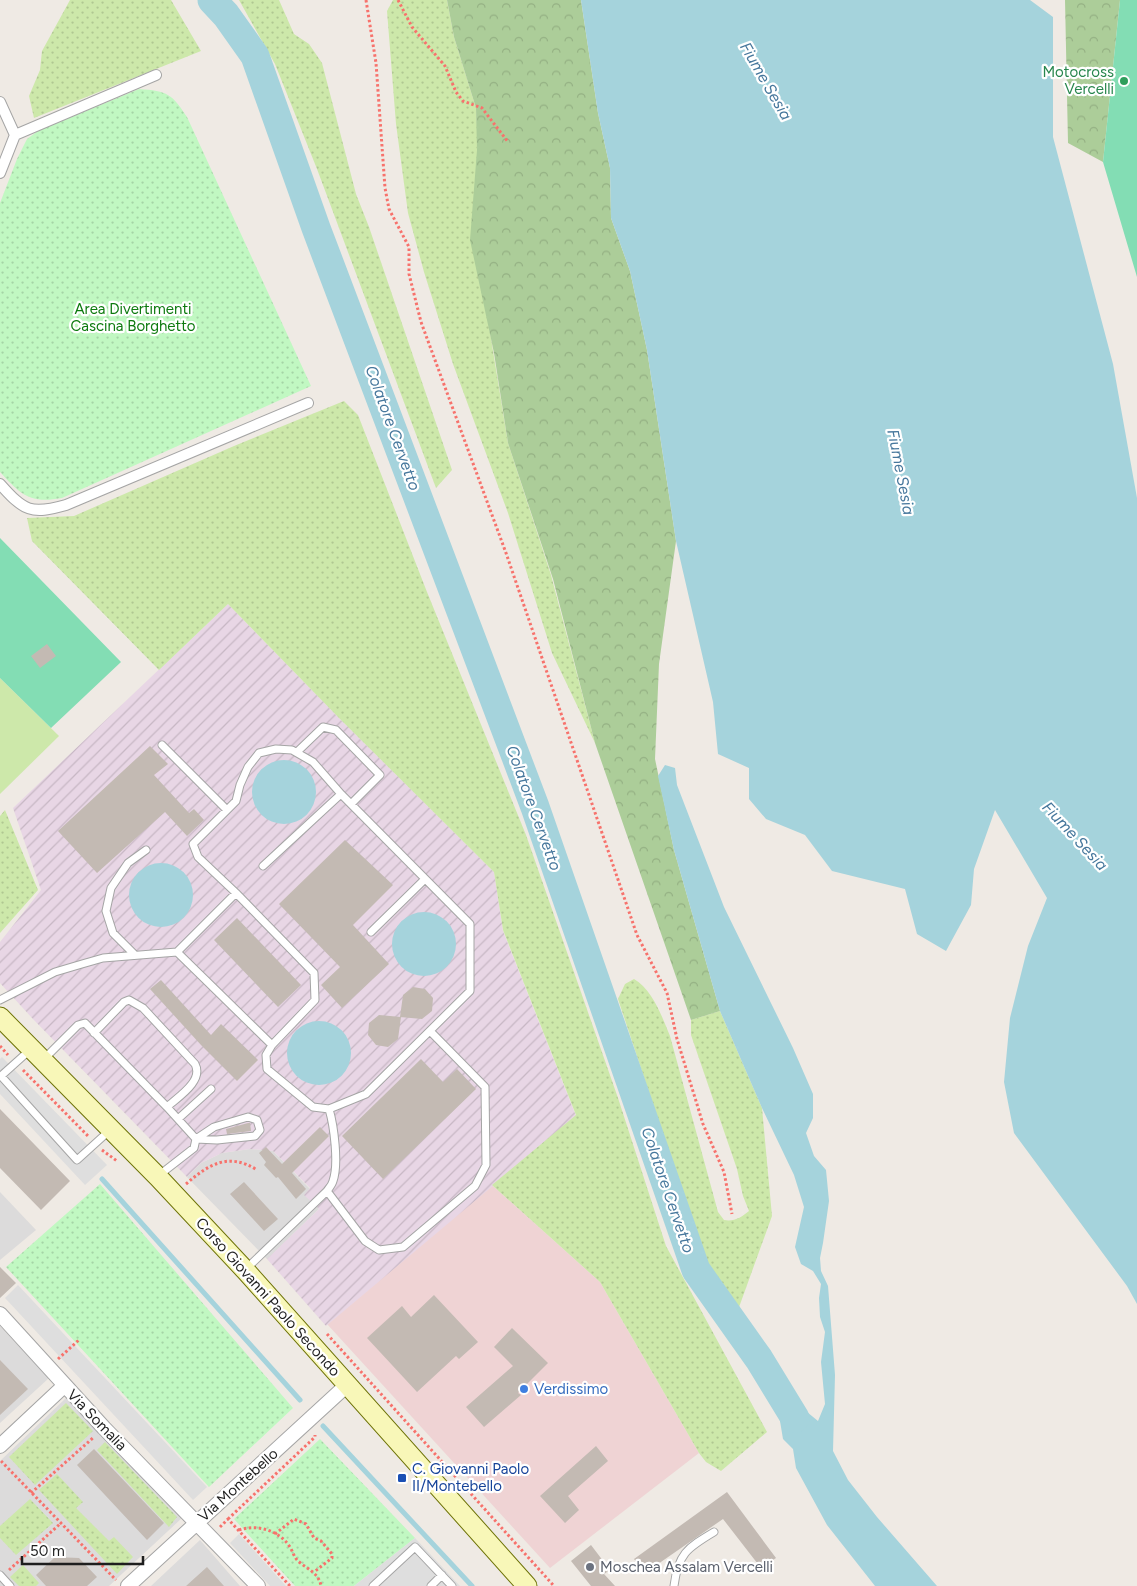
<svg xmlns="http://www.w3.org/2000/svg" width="1137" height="1586" font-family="Figtree,sans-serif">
<defs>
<pattern id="industrial-furrows" width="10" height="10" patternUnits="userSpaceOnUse" patternTransform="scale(1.25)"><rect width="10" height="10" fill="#e8d6e5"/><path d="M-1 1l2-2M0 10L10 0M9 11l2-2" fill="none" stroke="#c7b7c4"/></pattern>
<pattern id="grass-dots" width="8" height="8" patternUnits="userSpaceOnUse" patternTransform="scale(1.25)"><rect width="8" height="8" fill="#cde8aa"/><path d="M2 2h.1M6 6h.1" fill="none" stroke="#b0c792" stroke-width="1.8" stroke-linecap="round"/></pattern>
<pattern id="forest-crowns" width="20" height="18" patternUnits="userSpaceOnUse" patternTransform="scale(1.25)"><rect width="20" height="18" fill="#accd99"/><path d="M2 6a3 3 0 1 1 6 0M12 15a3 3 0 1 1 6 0" fill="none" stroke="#94b083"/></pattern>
<pattern id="park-dots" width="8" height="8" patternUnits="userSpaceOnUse" patternTransform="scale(1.25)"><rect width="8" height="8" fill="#c1f8c2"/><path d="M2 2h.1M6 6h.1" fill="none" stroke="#a5d4a6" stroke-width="1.8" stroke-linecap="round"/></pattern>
</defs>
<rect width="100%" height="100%" fill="#efeae4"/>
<path fill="#dcdbdb" d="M250 1149 273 1151 310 1189 314 1204 319 1209 267 1259 187 1177 201 1163 222 1153Z
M0 1192 36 1230 0 1260Z
M0 1326 49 1378 0 1423Z
M66 1398 182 1518 109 1586H0V1461Z
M200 1540 240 1586H151Z"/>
<path fill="#efd3d4" d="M492 1185 600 1282 699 1453 550 1568 327 1324Z"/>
<path fill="url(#industrial-furrows)" d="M228 604 340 719 494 872 503 931 576 1116 326 1326 267 1259 319 1209 304 1195 310 1188 273 1151 250 1149 222 1153 201 1163 187 1177 32 1018 0 983V942L41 890 13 808Z"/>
<path fill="url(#grass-dots)" d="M70 0H171L201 51 34 118 29 96 40 70 42 51Z
M239 0H279L294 34 309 44 322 63 356 194 369 227 452 470 436 488 317 169 275 64Z
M393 0H447L454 37 476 108 488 320 508 443 551 575 595 743 552 653 508 513 453 364 424 272 408 213 396 124 387 11Z
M344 401 358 415 427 592 526 835 618 1098 666 1246 767 1432 721 1471 706 1462 699 1453 600 1282 492 1185 576 1115 503 930 494 872 340 719 228 604 159 670 32 541 27 518 74 516 234 446Z
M5 810 38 890 0 933V816Z
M634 979C653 990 662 1017 670 1036L718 1212 724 1220C734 1222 742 1217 749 1211L743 1196 737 1169 691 1035V1020L720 1011 762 1108 772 1216 738 1310 703 1255 618 999 625 984Z
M66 1403 93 1431 35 1485 9 1457Z
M105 1442 177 1517 169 1527 97 1450Z
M57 1474 83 1502 76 1508 109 1541 114 1537 133 1557 117 1574 39 1490Z
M30 1499 53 1523 16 1555 0 1538V1526Z
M23 1565 39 1583 36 1586H19L10 1577Z"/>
<path fill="url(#forest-crowns)" d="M447 0H581L598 113 610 168 611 218 630 271 647 350 676 541 659 664 655 759 674 850 720 1011 691 1020 595 743 553 579 508 443 494 353 470 240 477 150 476 108 454 37Z
M1065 0H1120L1103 162 1068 143Z"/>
<path fill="url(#park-dots)" d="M139 89C168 91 172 94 187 117L311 386 62 498C30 504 21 495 0 472V203L17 159 27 139 38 131Z
M100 1184 293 1408 209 1487 6 1267Z
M320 1439 415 1538 354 1586H295L234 1519Z"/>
<path fill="#cde8aa" d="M0 678 59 736 0 794Z"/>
<path fill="#83ddb4" d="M1120 0H1137V277L1103 162Z
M0 538 121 662 51 728 0 678Z"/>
<path fill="#dedede" d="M2 1057 107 1165 85 1185 0 1094V1059Z
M18 1285 207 1487 193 1500 5 1298Z
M239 1534 286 1586H270L230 1543Z
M415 1538 460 1586H354Z"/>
<path fill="#a5d3dc" d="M581 0H1030L1053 17V137L1113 364 1137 498V1304L1127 1286 1014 1133 1004 1082 1010 1018 1028 946 1047 898 995 810 974 869 971 905 946 951 917 934 905 889 832 871 805 835 766 819 749 799V768L718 754 713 702 676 541 647 350 630 271 611 218 610 168 598 113Z
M252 792a32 32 0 1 1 64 0a32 32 0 1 1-64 0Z
M665 765 675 768 677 785 724 907 793 1048 813 1094V1118L806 1133 814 1156 826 1170 829 1201 823 1243 820 1258 821 1271 828 1286 835 1375 833 1451 848 1480 877 1517 937 1586H875L827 1525 796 1468 793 1449 783 1439 774 1385 818 1421 825 1404 821 1362 825 1332 820 1317 819 1298 821 1284 813 1271 801 1264 795 1247 804 1207 794 1175 762 1108 720 1011 674 850 658 776Z
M129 895a32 32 0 1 1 64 0a32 32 0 1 1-64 0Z
M392 944a32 32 0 1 1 64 0a32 32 0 1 1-64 0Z
M287 1053a32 32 0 1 1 64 0a32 32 0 1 1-64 0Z"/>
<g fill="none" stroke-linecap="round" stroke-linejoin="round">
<path stroke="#a5d3dc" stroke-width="5" d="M102 1179 300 1400
M323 1426 472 1586"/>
<path stroke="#a5d3dc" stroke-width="29" d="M212 0 226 15 255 56 316 228 535 807 696 1270 759 1359 795 1418"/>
</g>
<path fill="#c3bab3" d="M47 644 56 656 40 668 31 656Z
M150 746 168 764 154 775 189 813 194 809 204 820 187 836 165 812 97 873 58 831Z
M345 840 393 885 353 925 389 964 342 1008 321 985 340 967 279 904Z
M237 918 301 985 278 1007 214 940Z
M161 980 211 1035 221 1024 258 1060 237 1081 201 1045 150 989Z
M413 987 425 989 433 998 432 1011 422 1019 400 1017 403 995Z
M379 1015 401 1017 398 1039 388 1047 376 1045 368 1035 369 1023Z
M421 1059 443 1082 457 1069 476 1089 383 1179 342 1136Z
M0 1109 70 1181 41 1210 0 1168Z
M248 1123H250L251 1131 227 1134 226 1129Z
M320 1127 329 1136 292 1173 306 1189 296 1199 278 1177 276 1178 264 1165 266 1162 259 1153 266 1147 282 1164Z
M244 1182 278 1219 264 1231 230 1194Z
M0 1267 16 1283 0 1298Z
M434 1295 478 1342 459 1359 456 1356 417 1392 367 1338 402 1306 411 1317Z
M512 1328 548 1363 518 1393 521 1395 484 1427 466 1407 513 1366 494 1347Z
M0 1360 28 1389 0 1415Z
M596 1446 608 1461 568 1496 579 1510 565 1523 540 1496Z
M94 1449 164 1523 147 1540 77 1465Z
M727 1492 776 1558 761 1568 723 1519 645 1573 634 1559Z
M591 1545 610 1570 604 1574 615 1586H591L571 1561Z
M55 1557 79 1558 97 1577 87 1586H46L36 1575Z
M207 1567 224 1586H186Z"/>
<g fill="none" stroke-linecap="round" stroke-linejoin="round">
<g stroke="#a5a5a5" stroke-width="9">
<path id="service" d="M162 745 227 810
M297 752 323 727 336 730 380 775 351 804
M236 893 198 857 193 844 236 801 240 785 248 767 259 753 276 749 292 750 313 762 341 794
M371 932 425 879
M135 955 113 933 106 911 111 888 128 863 146 850
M0 1000 55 972 82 964 103 958 177 952
M94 1033 124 1002 129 1000 143 1008 195 1064C204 1081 178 1097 167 1107
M272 1045 315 1000 314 973 236 893 177 952 272 1045 266 1055 267 1069 313 1107 329 1109
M31 1049 1 1076 77 1160 109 1131
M43 1060 78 1025 85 1023 167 1107 196 1139 194 1148 158 1176
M248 1117 257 1120 260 1130 255 1136 217 1140 196 1139 214 1127Z
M178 1119 211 1089
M327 1191 365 1241 379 1250 403 1247 475 1186 486 1165 485 1087 430 1031
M245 1270 327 1191C329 1188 332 1185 333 1181 339 1164 334 1126 329 1109L366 1094 470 991V924L341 794 263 866
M0 1575 10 1586
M373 1586 415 1547 452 1586
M431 1586 442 1575
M674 1586C678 1554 687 1548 714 1532"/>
</g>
<g stroke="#a5a5a5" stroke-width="12">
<path id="pedestrian" d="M0 102 15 135
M0 173 15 135 156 75
M0 484C24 511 31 515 66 505L308 403"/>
</g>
<g stroke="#a5a5a5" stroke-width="16">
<path id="minor" d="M0 1314 104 1428 258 1586
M0 1446 64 1386
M128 1586 347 1385"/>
</g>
<g stroke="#6e7307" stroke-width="21">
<path id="secondary" d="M0 1017 158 1177 245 1270 527 1586"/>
</g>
<path stroke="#f7726c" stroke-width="3" stroke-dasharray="2.5 2.5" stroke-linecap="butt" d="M366 0 376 63 385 188 389 209 409 247V274L421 322 506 553 637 935 667 993 677 1039 703 1124 724 1172 732 1214
M398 0 412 27 445 66 456 92 463 101 482 108 508 142
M0 1046 8 1055
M23 1070 89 1137
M102 1150 117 1161
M186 1184C209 1164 229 1152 257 1170
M327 1334 554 1586
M58 1359 80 1339
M1 1461 116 1580
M31 1493 94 1437
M228 1519 315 1437V1435
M220 1527 228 1519 290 1586
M239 1530C257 1524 279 1530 290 1547 293 1552 294 1557 298 1561 307 1569 319 1573 321 1586
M275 1534 294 1519 306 1524 314 1538 321 1541 332 1554V1558L314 1572
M9 1570 61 1523"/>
<use href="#service" stroke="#fff" stroke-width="7"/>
<use href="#pedestrian" stroke="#fff" stroke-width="10"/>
<use href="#minor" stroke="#fff" stroke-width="14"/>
<use href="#secondary" stroke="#f8f7b8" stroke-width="19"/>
</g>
<circle fill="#2e9e5b" stroke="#fff" stroke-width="2" cx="1124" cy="81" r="5"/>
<circle fill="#3f7fe0" stroke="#fff" stroke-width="2" cx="524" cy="1389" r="5"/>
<rect fill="#1a4fb4" stroke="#fff" stroke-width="2" x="397" y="1473" width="10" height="10" rx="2.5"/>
<circle fill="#6b7280" stroke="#fff" stroke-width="2" cx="590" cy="1567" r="5"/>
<g text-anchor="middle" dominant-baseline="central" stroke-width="4.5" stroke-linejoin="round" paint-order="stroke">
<g font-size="15" fill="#27864d" stroke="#fff" text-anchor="end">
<text x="1114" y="72">Motocross<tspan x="1114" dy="17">Vercelli</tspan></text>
</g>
<g font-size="15" fill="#0d7a0f" stroke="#fff">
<text x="133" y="309">Area Divertimenti<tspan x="133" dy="17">Cascina Borghetto</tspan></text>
</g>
<g font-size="15" fill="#1e1e1e" stroke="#fff">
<text transform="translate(268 1297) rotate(48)">Corso Giovanni Paolo Secondo</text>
<text transform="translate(97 1420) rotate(46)">Via Somalia</text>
<text transform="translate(238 1485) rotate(-42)">Via Montebello</text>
</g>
<g font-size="15" fill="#366cbe" stroke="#fff" text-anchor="start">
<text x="534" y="1389">Verdissimo</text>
</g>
<g font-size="15" fill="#164399" stroke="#fff" text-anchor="start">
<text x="412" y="1469">C. Giovanni Paolo<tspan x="412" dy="17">II/Montebello</tspan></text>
</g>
<g font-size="15" fill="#5b616d" stroke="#fff" text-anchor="start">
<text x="600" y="1567">Moschea Assalam Vercelli</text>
</g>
<g font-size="16" font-style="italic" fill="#46779c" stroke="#fff">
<text transform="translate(766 81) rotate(60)">Fiume Sesia</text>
<text transform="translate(393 428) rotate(70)">Colatore Cervetto</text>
<text transform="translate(901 472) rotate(79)">Fiume Sesia</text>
<text transform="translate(534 808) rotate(70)">Colatore Cervetto</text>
<text transform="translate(1075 836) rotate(47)">Fiume Sesia</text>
<text transform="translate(668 1190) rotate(71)">Colatore Cervetto</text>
</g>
</g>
<path d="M22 1556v8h121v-8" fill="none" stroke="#1e1e1e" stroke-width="2.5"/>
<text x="30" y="1556" font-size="15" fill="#1e1e1e" stroke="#ffffff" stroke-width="4" paint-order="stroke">50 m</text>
</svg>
